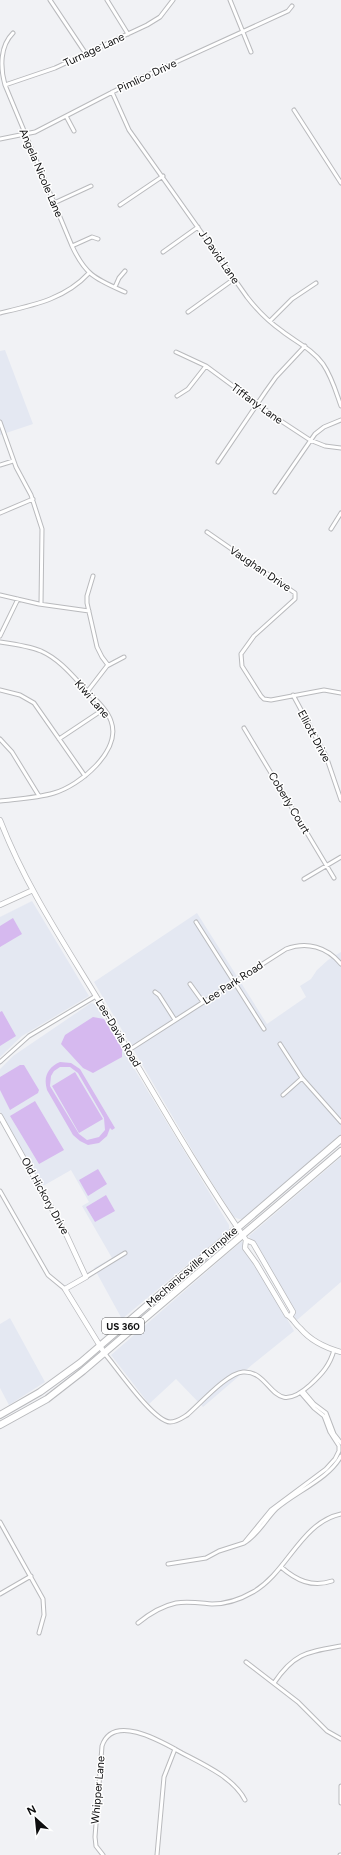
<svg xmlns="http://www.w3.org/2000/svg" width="341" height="1855" font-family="Figtree,sans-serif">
<rect width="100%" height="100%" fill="#f1f2f5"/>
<path fill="#e4e8f2" d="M5 350 33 424 0 435V351Z
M32 901 89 996 22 1036 0 1057V917Z
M197 913 267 1024 306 997 300 986 311 979 317 970 328 960 341 952V1135L243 1219H239L234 1217 202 1167 94 982Z
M91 1003 95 1004 229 1225V1230L122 1319 94 1268 112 1258 82 1206 89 1202 71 1170 43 1186 0 1111V1069L13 1056Z
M341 1157V1282L297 1320 287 1307 267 1266 249 1236Z
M242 1241 294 1331 253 1364 203 1407 176 1379 149 1404 111 1355Z
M10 1318 45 1382 9 1405 0 1388V1324Z"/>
<path fill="#d6b9ef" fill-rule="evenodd" d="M13 918 22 934 0 947V926Z
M2 1011 16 1036 0 1046V1012Z
M93 1017 104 1019 122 1049V1057L93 1073 83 1068 61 1044 65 1035Z
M60 1062 71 1063 80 1069 115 1128 112 1130 110 1128 107 1136 99 1143 88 1145 80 1141 73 1135 47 1090C43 1077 48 1067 60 1062ZM60 1067H70L78 1073 104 1118 105 1130 99 1137 87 1140 79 1134 50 1086 51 1076 54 1071Z
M20 1065H24L39 1090 38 1093 10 1110 0 1090V1077Z
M75 1072 103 1119 79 1133 52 1086Z
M35 1101 64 1150 39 1164 10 1116Z
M98 1169 107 1184 88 1196 79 1180Z
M106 1195 115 1211 95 1222 86 1207Z"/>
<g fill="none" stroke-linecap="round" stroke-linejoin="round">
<g stroke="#b9babd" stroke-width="5">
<path id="street" d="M50 0 86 54
M107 0 128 34
M230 0 251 52
M13 33C0 46 0 67 5 85L72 246C86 276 96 279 125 292
M5 85 55 68 147 25 160 17 173 0
M112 92 129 130 247 297C257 310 269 322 282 331 296 342 312 349 323 364 332 377 336 392 341 406
M294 110 341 183
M66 116 74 131
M0 139 35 132 130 83 288 11 292 6
M54 203 91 186
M120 205 163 176
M72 246 92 237 98 239
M163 252 198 227
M115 287 119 278 125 271
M188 312 234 279
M0 313C34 305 65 299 89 273
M270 321 292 299 316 283
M176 352 206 366 278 419 310 440 325 446 341 448
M177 396 188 389 206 366
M0 422 16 467 31 495 42 529 41 604
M218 462 266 391 276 377 305 346
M0 465 13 461
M275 492 315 434 324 427 341 420
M0 513 33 499
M331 529 341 513
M207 532 295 593V599L254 636 241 654 242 666 261 696 264 699 271 700 324 690 341 693
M93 576 87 596V603L97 647 102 657 108 665
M0 595 39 604 89 611
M0 636 18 599
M0 642C14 644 29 646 41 651 59 659 72 675 85 689 94 698 107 709 111 721 122 751 79 786 54 793 37 798 17 799 0 801
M0 690 20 695 34 703 85 776
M87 692 107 666 124 657
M293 695 326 756 341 800
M244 728 334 878
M0 739 12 752 39 796
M59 739 104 709
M304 879 341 857
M196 922 264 1029
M190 984 203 1002
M155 992 159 995 175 1020
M280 1044 302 1078 341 1122
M129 1050 286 949C307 941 327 947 341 964
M0 1062 29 1036 96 996
M283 1095 302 1078
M0 1191 48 1275 65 1289
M86 1277 125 1253
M105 1354C117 1368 153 1421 170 1422 177 1422 182 1418 187 1415 200 1404 227 1373 243 1372 273 1370 271 1420 310 1385 322 1374 330 1365 334 1350
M303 1391 314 1404 326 1413 334 1434 341 1443
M301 1393 314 1408 324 1416 330 1432 339 1446V1451L335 1459 326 1469 271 1510 244 1543C258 1535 265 1520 276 1509 295 1492 329 1479 341 1456
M0 1522 43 1599 44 1615 39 1633
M168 1564 206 1558 219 1551 244 1543
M281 1567C296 1580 312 1588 332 1581
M0 1594 31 1576
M138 1623C149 1614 162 1606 176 1603 188 1601 200 1603 212 1604 227 1604 241 1599 253 1592 288 1572 300 1523 341 1514
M246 1662 298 1702 327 1731 341 1739
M274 1683C294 1653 307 1652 341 1646
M341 1786V1803
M103 1855 96 1846 95 1837 102 1746C113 1712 164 1743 182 1753 203 1764 234 1778 245 1800
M157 1855 164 1777 175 1749
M340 1855H341"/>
</g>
<g stroke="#b9babd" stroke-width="6">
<path id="secondary" d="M0 820C27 890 70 952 108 1016 153 1091 196 1168 246 1240L253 1243 293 1312 290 1317
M0 905 33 890
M0 1116 66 1234 86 1277 65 1289 105 1354
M246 1240 245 1248 256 1263 287 1315C293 1318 295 1324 300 1328 310 1340 326 1348 341 1352"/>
</g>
<g stroke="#b9babd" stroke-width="8">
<path id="highway" d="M0 1415 40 1392 80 1363 341 1139
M0 1425 47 1399 83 1371 341 1151"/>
</g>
<use href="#street" stroke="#fff" stroke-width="3"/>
<use href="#secondary" stroke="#fff" stroke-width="4.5"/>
<use href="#highway" stroke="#fff" stroke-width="6"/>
</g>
<g text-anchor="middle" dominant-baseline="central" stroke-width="3" stroke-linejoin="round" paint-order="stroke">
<rect fill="#fff" stroke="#565657" stroke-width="1" x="102" y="1318" width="42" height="16" rx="3"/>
<g font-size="10" font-weight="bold" fill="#0e0e0f">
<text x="123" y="1326">US 360</text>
</g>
<g font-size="11" fill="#0e0e0f" stroke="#fff">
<text transform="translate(94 50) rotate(-25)">Turnage Lane</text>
<text transform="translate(147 76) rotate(-25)">Pimlico Drive</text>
<text transform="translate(41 173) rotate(67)">Angela Nicole Lane</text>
<text transform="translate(219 257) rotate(55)">J David Lane</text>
<text transform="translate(257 404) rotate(36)">Tiffany Lane</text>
<text transform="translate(260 569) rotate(34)">Vaughan Drive</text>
<text transform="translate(92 699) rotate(49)">Kiwi Lane</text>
<text transform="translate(314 736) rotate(62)">Elliott Drive</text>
<text transform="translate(289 803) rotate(59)">Coberly Court</text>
<text transform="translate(233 983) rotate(-33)">Lee Park Road</text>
<text transform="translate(118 1033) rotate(59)">Lee-Davis Road</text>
<text transform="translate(45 1196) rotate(61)">Old Hickory Drive</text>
<text transform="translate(192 1267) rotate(-41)">Mechanicsville Turnpike</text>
<text transform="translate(98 1790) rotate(-85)">Whipper Lane</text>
</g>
</g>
<g transform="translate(36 1819) rotate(333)" stroke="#ffffff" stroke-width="3" paint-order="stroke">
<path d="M0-3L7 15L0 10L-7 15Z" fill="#0e0e0f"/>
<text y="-6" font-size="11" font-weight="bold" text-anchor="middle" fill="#0e0e0f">N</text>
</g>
</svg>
